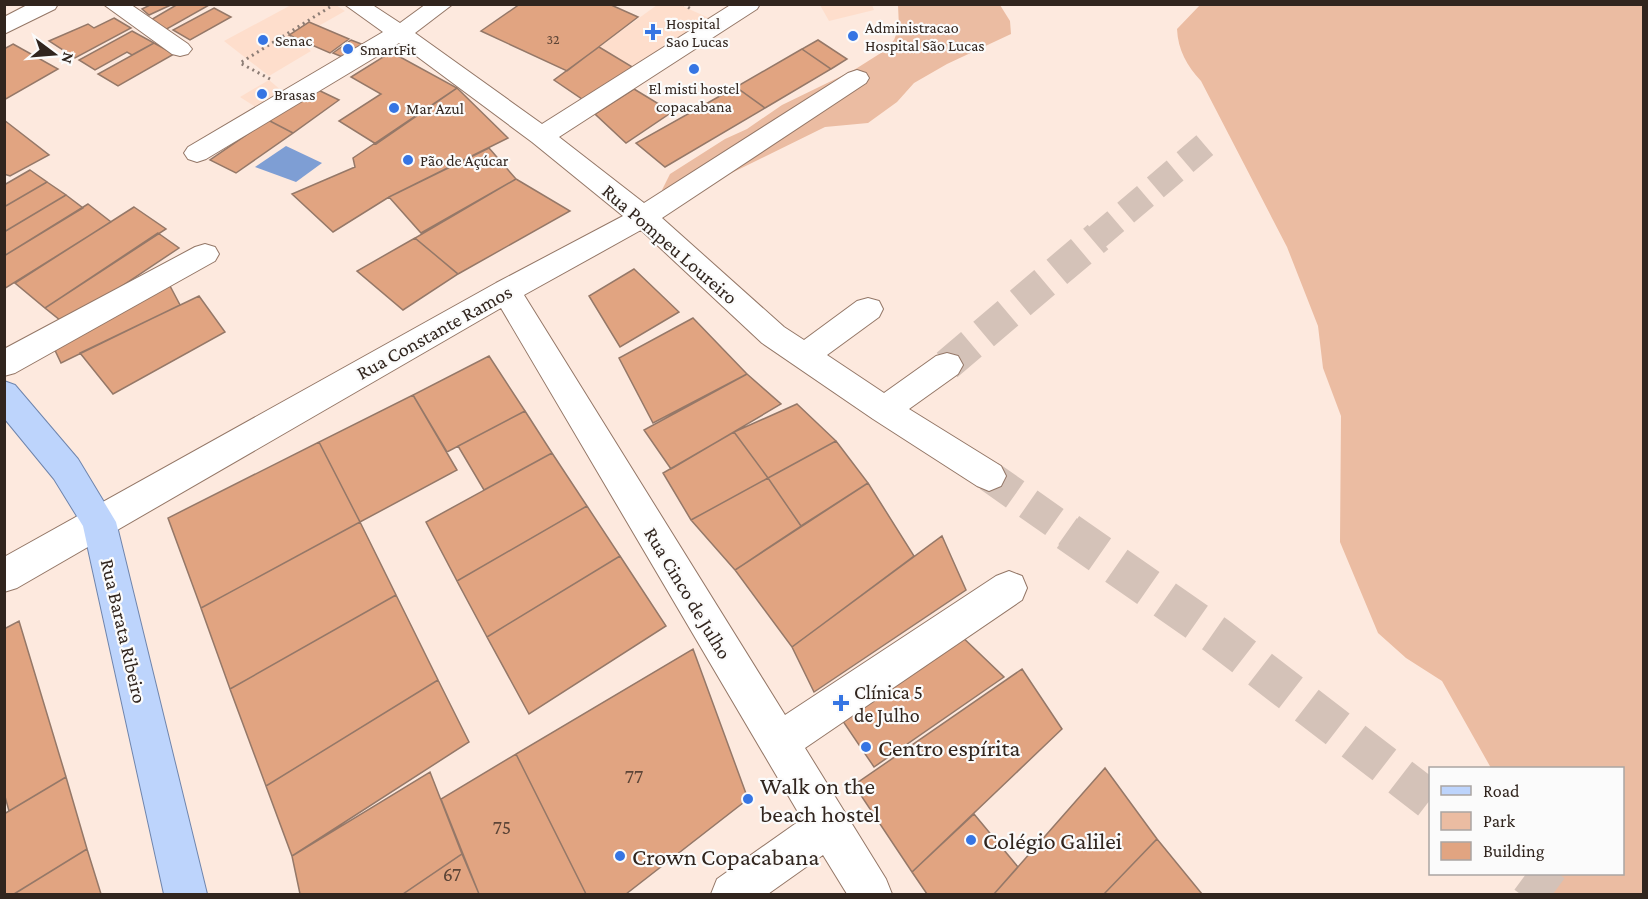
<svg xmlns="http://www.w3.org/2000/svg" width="1648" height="899" font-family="'Crimson Pro',serif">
<rect width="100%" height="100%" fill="#fde9de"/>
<path fill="#fedecc" d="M291 5H336L345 11 315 28 298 41 311 51 269 76 224 41Z
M657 5H680L709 18 634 68 599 47Z
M820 5H872L874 10 829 21Z
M269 80 282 91 257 108 240 97Z"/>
<path fill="#ebbca2" d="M898 5H1000L1010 21 1011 34 947 64 914 83 897 102 868 123 825 127 709 184 662 190 670 174 725 139 747 129 782 105 854 70 884 51 894 40 899 27Z
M1200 5H1643V894H1547L1540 874H1622V768H1491L1442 681 1406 658 1378 633 1340 542 1341 416 1323 368 1318 326 1287 247 1201 81C1187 66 1178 50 1177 29Z"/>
<path fill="#7e9ed4" d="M286 146 322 163 296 182 255 167Z"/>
<path fill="#e1a481" stroke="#957868" stroke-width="1.5" d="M152 4H173L149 15 142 9Z
M178 4H211L165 30 149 21Z
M520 4H609L638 17 567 71 481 31Z
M214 8 231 17 190 40 173 30Z
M114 18 131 28 75 58 49 41 88 24 94 28Z
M309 22 349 39 330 53 289 35Z
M132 31 154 43 132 55 127 52 95 70 79 60Z
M351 40 364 45 347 59 333 53Z
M818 40 847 59 831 69 802 49Z
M154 43 174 54 118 86 98 74Z
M13 44 58 69 4 100V49Z
M599 47 634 68 585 101 554 80Z
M802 49 831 69 765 108 736 87Z
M391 52 457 88 376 144 339 121 381 94 351 77Z
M736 87 765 108 665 167 636 143Z
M314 88 339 100 293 133 268 120Z
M457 88 508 138 389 197 333 232 292 194 355 167 353 158Z
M634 89 672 112 626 143 595 114Z
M4 120 49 155 10 176 4 174Z
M268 120 293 133 236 173 210 160Z
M489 148 516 179 421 233 389 197Z
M30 170 47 182 4 207V185Z
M516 179 570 211 458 274 415 238Z
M47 182 66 195 4 232V207Z
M66 195 83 208 4 256V232Z
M88 204 111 222 4 289V256Z
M134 207 166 229 45 308 15 283Z
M158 233 179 248 65 324 45 308Z
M415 238 458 274 403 310 357 271Z
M634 269 679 312 620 347 589 296Z
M169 284 180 305 61 363 52 344Z
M199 296 225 332 113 394 80 353Z
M693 318 747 374 653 423 619 358Z
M489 356 525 411 447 452 413 395Z
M747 374 781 404 671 469 644 430Z
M413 395 457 470 360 522 319 442Z
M797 404 836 441 768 478 734 432Z
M525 411 552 453 484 490 458 446Z
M734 432 768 478 691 520 663 473Z
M836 441 868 483 801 526 768 478Z
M319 442 360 522 201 608 168 518Z
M552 453 587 506 457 581 426 522Z
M768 478 801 526 735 570 691 520Z
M868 483 914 556 792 647 735 570Z
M587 506 620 556 487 637 457 581Z
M360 522 396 595 230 689 201 608Z
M942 536 966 590 814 692 792 647Z
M620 556 666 626 529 714 487 637Z
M396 595 438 680 266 786 230 689Z
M19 621 66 777 9 811 4 793V629Z
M955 630 1004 677 874 767 836 711Z
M693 649 748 799 626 894H586L516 754Z
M1022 669 1062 729 912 872 854 785Z
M438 680 469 742 292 856 266 786Z
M516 754 586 894H479L441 799Z
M1105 768 1157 839 1104 894H994Z
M430 772 462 854 403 894H300L292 856Z
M66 777 87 849 14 894H4V814Z
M974 814 1018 867 994 894H927L912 872Z
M1157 839 1202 894H1104Z
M87 849 101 894H14Z
M462 854 479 894H403Z"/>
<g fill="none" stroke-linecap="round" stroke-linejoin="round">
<path stroke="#d4c2b8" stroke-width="26" stroke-dasharray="26 13" stroke-linecap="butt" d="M1096 238 1205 145"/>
<path stroke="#d4c2b8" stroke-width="32" stroke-dasharray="32 16" stroke-linecap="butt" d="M947 365 1098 237
M989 476 1070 533"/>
<path stroke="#d4c2b8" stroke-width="39" stroke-dasharray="39 20" stroke-linecap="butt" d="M1068 532 1217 636 1430 800
M1526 874 1553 894"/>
<g stroke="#947767" stroke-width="2">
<path id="minor" d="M29 4H58L55 9 4 34V17Z
M103 4H130L188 44 192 49 188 54 180 56 172 54Z
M344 4H371L400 23 426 4H453L415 33 542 124 732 4H760L757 9 559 137 644 203 848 73 857 70 866 73 869 78 866 83 662 218 784 327 804 340 857 301 868 298 879 301 883 309 879 317 827 355 884 393 936 356 947 353 958 356 963 365 958 374 909 409 1001 466 1006 476 1001 486 989 491 977 486 873 419 762 343 641 230 524 295 785 715 996 576 1009 571 1022 576 1027 588 1022 600 805 748 886 879 892 894H847L823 855 768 894H711L717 879 802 819 501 308 17 588 4 592V557L496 283 623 216 532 142 399 43 206 159 197 162 188 159 184 153 188 147 383 32Z
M205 244 215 247 219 254 215 261 15 373 4 376V349L195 247Z"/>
</g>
<g stroke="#6f85ad" stroke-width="2">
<path id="major" d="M4 381 15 385 78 459 116 522 207 894H164L83 526 54 479 4 418Z"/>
</g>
<path stroke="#8d7d75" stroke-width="3" stroke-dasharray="2 4" stroke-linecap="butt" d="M683 4 691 9
M270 79 240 63 330 7"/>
<use href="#minor" fill="#fff" fill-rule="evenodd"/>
<use href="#major" fill="#bdd4fc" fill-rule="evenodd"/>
</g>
<g fill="#3675e3" stroke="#fbfbfb" stroke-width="2">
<path d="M650 23h6v6h6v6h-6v6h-6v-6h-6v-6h6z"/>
<circle cx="853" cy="36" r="6"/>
<circle cx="263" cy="40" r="6"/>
<circle cx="348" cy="49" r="6"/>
<circle cx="694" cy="69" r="6"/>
<circle cx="262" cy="94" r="6"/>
<circle cx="394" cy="108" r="6"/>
<circle cx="408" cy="160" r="6"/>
<path d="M838 694h6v6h6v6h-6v6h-6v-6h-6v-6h6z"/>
<circle cx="866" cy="747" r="6"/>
<circle cx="748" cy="799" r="6"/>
<circle cx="971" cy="840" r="6"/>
<circle cx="620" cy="856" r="6"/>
</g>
<g text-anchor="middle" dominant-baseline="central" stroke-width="4.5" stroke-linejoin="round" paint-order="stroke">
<g font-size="14" fill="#5d4537">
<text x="553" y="39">32</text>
</g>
<g font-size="16" fill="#31251e" stroke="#fbfbfb" text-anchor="start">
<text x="666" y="23">Hospital<tspan x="666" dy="18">Sao Lucas</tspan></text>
<text x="865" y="27">Administracao<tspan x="865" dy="18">Hospital São Lucas</tspan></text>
<text x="275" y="40">Senac</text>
<text x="360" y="49">SmartFit</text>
<text x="694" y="88" text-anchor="middle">El misti hostel<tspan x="694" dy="18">copacabana</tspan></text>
<text x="274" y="94">Brasas</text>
<text x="406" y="108">Mar Azul</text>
<text x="420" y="160">Pão de Açúcar</text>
</g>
<g font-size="20" fill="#31251e" stroke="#fbfbfb">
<text transform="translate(670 244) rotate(41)">Rua Pompeu Loureiro</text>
<text transform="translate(434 332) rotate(-29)">Rua Constante Ramos</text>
<text transform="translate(688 593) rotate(59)">Rua Cinco de Julho</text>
<text transform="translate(124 631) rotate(77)">Rua Barata Ribeiro</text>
</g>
<g font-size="20" fill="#31251e" stroke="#fbfbfb" text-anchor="start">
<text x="854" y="692">Clínica 5<tspan x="854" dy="23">de Julho</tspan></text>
</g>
<g font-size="20" fill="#5d4537">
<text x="634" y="776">77</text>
<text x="502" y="827">75</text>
<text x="452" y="874">67</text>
</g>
<g font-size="24" fill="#31251e" stroke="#fbfbfb" text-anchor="start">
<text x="878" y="747">Centro espírita</text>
<text x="760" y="785">Walk on the<tspan x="760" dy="28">beach hostel</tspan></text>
<text x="983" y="840">Colégio Galilei</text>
<text x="632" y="856">Crown Copacabana</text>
</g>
</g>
<rect width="1648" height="899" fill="none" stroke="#31251e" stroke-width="12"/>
<rect x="1429" y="767" width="195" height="108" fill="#fbfbfb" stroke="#aaa5a3" stroke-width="1.5"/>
<rect x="1441" y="786" width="30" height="9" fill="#bdd4fc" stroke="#aaa5a3" stroke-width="1.5"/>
<text x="1483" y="797" font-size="18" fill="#31251e">Road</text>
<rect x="1441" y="812" width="30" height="18" fill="#ebbca2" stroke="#aaa5a3" stroke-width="1.5"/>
<text x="1483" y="827" font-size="18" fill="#31251e">Park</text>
<rect x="1441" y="842" width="30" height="18" fill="#e1a481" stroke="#aaa5a3" stroke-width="1.5"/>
<text x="1483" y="857" font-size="18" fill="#31251e">Building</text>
<g transform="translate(54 54) rotate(106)" stroke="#fbfbfb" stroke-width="4.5" paint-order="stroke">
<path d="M0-4.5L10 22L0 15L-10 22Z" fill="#31251e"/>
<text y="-9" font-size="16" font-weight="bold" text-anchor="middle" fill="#31251e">N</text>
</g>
</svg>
